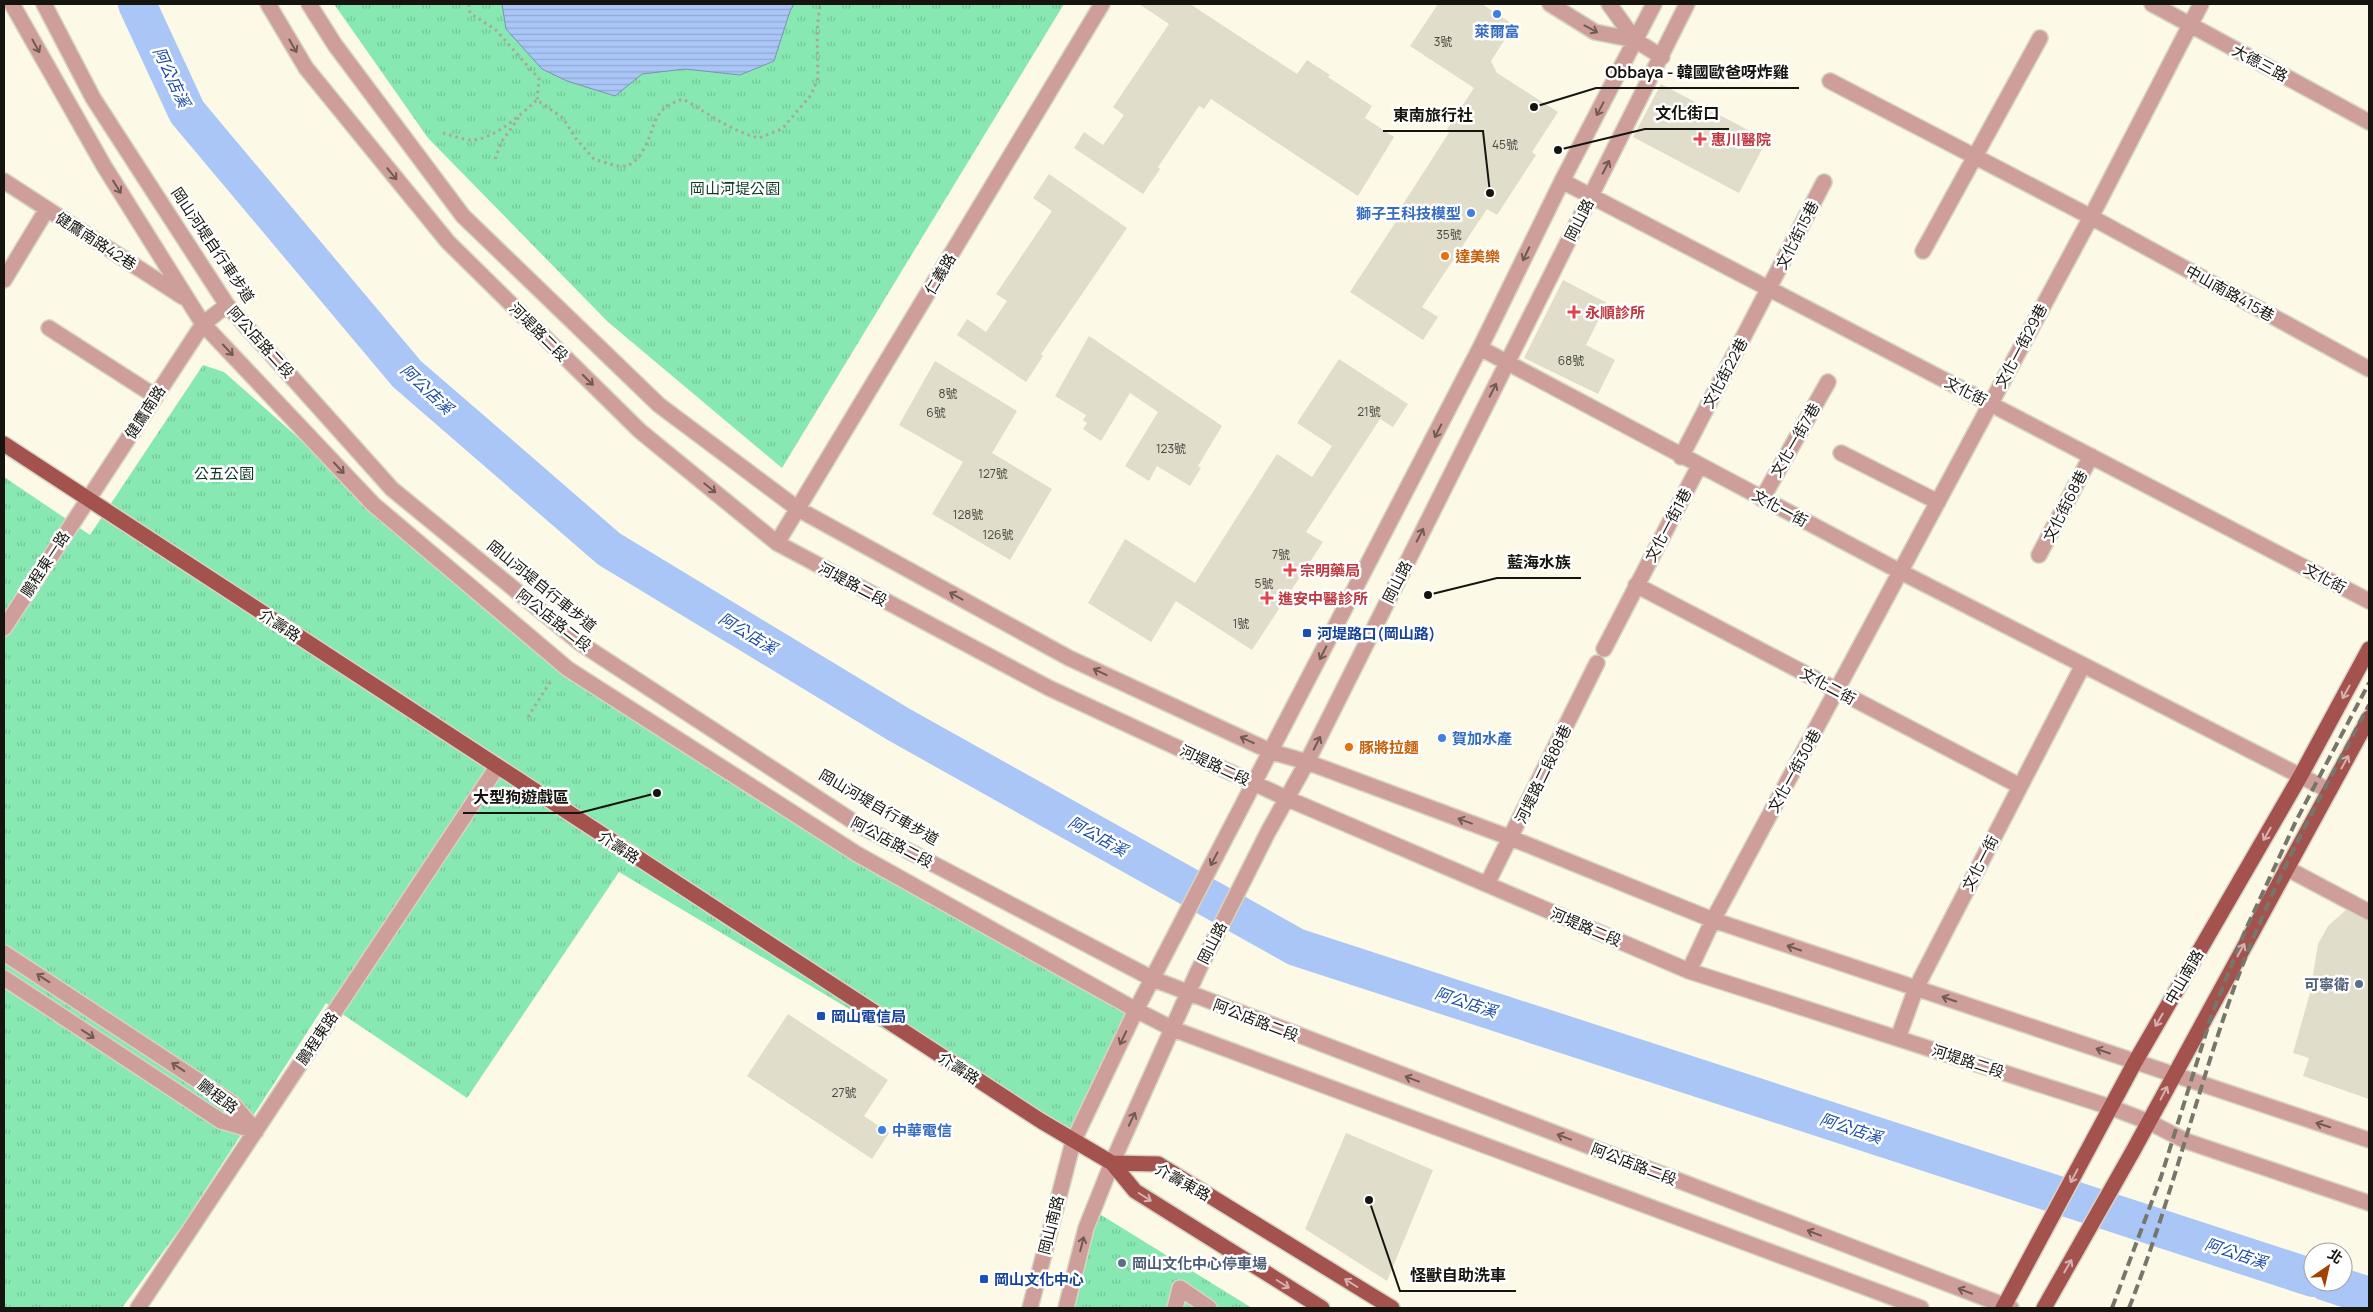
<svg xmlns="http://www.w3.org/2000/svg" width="2373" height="1312" font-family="Manrope,'Noto Sans TC',sans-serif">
<defs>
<pattern id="grass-tufts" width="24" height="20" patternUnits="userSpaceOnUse" patternTransform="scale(1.25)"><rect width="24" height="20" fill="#87e8b2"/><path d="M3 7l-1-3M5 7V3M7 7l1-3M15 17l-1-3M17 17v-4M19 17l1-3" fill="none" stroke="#74c698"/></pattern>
<pattern id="water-rules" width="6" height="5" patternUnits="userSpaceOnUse" patternTransform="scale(1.25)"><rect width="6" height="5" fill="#aac6f7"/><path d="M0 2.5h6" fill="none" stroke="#91a9d3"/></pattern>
</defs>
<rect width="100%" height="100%" fill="#fcf9e7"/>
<path fill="url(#grass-tufts)" d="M334 4H1064L782 468 608 322 428 138Z
M203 365 224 372 373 504 568 669 857 854 1136 1010 1073 1142 619 872 467 1098 326 1003 182 1226 122 1308H4V477L90 535Z
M1093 1210 1252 1308H1068Z"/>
<path fill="url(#water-rules)" stroke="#7d91b1" d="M502 4H794L790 11 774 61 740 75 685 69 642 74 615 96 567 81 542 69 506 29Z"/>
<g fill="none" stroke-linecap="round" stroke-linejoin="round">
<path stroke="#aac6f7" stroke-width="38" d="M137 4 187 112 407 374 609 549 898 724 1296 947 2313 1278
M2326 1282 2369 1296"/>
</g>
<path fill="#e0ddcb" d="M1139 4H1190L1297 74 1307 60 1330 75 1328 77 1372 106 1365 118 1394 137 1358 196 1211 99 1204 109 1199 106 1158 167 1160 169 1143 194 1074 148 1084 132 1103 145 1124 115 1113 107 1169 24Z
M1438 4H1482L1514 25 1491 61 1497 73 1558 112 1532 152 1536 155 1497 215 1487 209 1422 307 1438 317 1423 340 1350 292 1401 214 1398 212 1450 131 1447 129 1474 88 1410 46Z
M1661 84 1767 140 1739 193 1633 137Z
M1049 174 1127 228 1041 354 1043 356 1026 382 957 335 967 319 986 332 1007 301 996 294 1052 211 1033 198Z
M1563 280 1607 303 1586 345 1615 360 1598 394 1524 358Z
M1089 336 1222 426 1198 466 1201 468 1190 486 1157 466 1149 481 1125 466 1158 412 1130 393 1101 441 1083 429 1087 423 1083 420 1086 415 1055 396Z
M1339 359 1408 404 1393 427 1380 419 1306 532 1323 542 1252 650 1176 601 1151 642 1088 603 1125 539 1195 583 1277 454 1312 477 1332 446 1297 423Z
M935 361 1017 411 992 453 1052 489 1010 560 932 514 963 462 899 425Z
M2346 910 2369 921V1099L2303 1076 2309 1058 2293 1053 2310 993 2318 944 2328 926Z
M788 1014 888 1080 864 1116 889 1133 872 1159 747 1076Z
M1346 1133 1433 1170 1387 1281 1305 1229Z"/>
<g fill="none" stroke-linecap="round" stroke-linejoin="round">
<g stroke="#d7d4c4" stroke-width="18">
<path id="minor" d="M12 4 104 166 203 324 373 504 568 669 857 854 1136 1010 1173 1029 1921 1308
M44 4 93 98 227 305 392 489 580 643 857 824 1153 979 2011 1308
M268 4 306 68 448 242 640 431 777 543 1049 688 1288 799 1689 971 2110 1107 2149 1122 2186 1141 2369 1203
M309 4 335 45 463 216 659 405 798 509 1069 658 1272 752 1307 762 1511 838 1713 920 2369 1140
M1550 4 1595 32 1635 40 1662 57
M1609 4 1635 40
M2152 4 2369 122
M1830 81 2091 217 2369 369
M4 181 183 297
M1562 181 2369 601
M1923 251 2040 38
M4 280 47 209
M49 328 155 396
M1480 348 1901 572 2328 790
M1841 453 1938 502
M1681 457 1824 182
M1762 499 1828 382
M777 543 1102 4
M2039 555 2091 456
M1636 585 2020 786
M4 628 203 324 227 305
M1604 649 1699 466
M2286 868 2369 912
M1487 884 1597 663
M4 953 232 1103 256 1131
M1689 971 1713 920 2091 217 2201 4
M4 978 221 1121 256 1131
M1898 1038 1916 988 2083 665
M138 1308 497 767
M1030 1308 1073 1142 1136 1010 1480 348 1562 181 1654 4
M1066 1308 1086 1228 1112 1163 1198 971 1268 832 1307 762 1687 4
M1175 1308 1180 1288 1209 1308"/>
</g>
<g stroke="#d7d4c4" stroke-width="18">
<path id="major" d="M4 444 1041 1121 1112 1163 1135 1191 1322 1308
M1112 1163 1158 1164 1392 1308
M2003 1308 2135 1062 2301 775 2369 649
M2044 1308 2133 1151 2369 718"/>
</g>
<path stroke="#aaa89a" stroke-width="3" stroke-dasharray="2.5 4" stroke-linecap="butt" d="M469 4 470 13 496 30 539 79 537 100
M443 133C452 135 465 141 474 140 497 137 520 115 537 100L563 118 576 139 594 159 616 166H628C633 162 639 158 642 152 657 128 650 109 683 99 708 113 730 131 759 138L782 129 811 95 818 78 817 31 820 4
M495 159 502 141 520 116
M528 717 552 679"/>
<use href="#minor" stroke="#ce9f9a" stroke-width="15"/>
<use href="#major" stroke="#a3524d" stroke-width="15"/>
<path stroke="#78766b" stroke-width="4" stroke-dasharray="10 5" stroke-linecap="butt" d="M2112 1308 2161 1177 2212 1014 2246 929 2296 821 2369 683
M2129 1308C2170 1204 2196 1094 2234 988 2269 890 2320 797 2369 705"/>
</g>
<defs><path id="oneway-shaft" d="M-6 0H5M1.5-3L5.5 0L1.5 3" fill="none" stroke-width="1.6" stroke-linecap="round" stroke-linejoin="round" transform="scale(1.25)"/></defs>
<g stroke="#725a54">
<use href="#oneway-shaft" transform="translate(1591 29) rotate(28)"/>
<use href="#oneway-shaft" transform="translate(36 46) rotate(61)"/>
<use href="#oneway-shaft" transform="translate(293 46) rotate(60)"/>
<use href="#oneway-shaft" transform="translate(1600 109) rotate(118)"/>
<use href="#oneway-shaft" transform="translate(1606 167) rotate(-63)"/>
<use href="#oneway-shaft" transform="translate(392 174) rotate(51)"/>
<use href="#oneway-shaft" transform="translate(117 187) rotate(58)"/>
<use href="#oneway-shaft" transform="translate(1526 254) rotate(116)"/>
<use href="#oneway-shaft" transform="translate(228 350) rotate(47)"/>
<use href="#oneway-shaft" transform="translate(588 380) rotate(45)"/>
<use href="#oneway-shaft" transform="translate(1493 390) rotate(-63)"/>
<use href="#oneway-shaft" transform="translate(1438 431) rotate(117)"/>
<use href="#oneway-shaft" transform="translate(339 468) rotate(47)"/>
<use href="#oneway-shaft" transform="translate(710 488) rotate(39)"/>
<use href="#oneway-shaft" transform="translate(1420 535) rotate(-63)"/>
<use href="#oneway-shaft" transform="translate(956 596) rotate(-151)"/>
<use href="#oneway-shaft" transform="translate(1323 653) rotate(117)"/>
<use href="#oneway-shaft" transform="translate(1100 672) rotate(-155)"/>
<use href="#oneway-shaft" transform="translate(1247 740) rotate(-155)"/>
<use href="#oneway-shaft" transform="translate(1317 743) rotate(-63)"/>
<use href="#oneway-shaft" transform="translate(1465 821) rotate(-160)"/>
<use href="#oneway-shaft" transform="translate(1214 859) rotate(118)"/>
<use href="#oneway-shaft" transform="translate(1794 948) rotate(-161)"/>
<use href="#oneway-shaft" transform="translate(43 978) rotate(-147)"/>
<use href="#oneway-shaft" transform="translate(1949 999) rotate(-161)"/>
<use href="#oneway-shaft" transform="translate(88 1034) rotate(33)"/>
<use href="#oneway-shaft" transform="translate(1123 1038) rotate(116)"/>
<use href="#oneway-shaft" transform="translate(2103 1051) rotate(-161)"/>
<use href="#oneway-shaft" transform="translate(178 1067) rotate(-147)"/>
<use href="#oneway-shaft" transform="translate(1412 1079) rotate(-159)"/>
<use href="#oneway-shaft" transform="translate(1132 1119) rotate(-65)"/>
<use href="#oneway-shaft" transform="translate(2323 1125) rotate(-162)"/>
<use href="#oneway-shaft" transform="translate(1564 1137) rotate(-159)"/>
<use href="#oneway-shaft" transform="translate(1814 1233) rotate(-159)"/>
<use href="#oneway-shaft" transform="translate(1082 1244) rotate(-76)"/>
<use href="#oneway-shaft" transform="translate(1965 1291) rotate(-159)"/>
</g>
<g stroke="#d6b1af">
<use href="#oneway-shaft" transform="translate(2346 692) rotate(119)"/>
<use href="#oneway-shaft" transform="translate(2345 762) rotate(-61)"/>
<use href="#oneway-shaft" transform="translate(2267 834) rotate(120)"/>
<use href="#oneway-shaft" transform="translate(2241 950) rotate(-61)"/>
<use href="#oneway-shaft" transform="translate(2159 1020) rotate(120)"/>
<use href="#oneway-shaft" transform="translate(2164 1093) rotate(-62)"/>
<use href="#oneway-shaft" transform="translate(2074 1176) rotate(118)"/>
<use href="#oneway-shaft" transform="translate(1145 1197) rotate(32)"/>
<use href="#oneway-shaft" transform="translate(2068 1266) rotate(-60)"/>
<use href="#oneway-shaft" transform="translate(1351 1283) rotate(-148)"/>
<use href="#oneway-shaft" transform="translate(1283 1284) rotate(32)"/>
</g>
<g fill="#3f7fe0" stroke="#fff" stroke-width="2">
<circle cx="1497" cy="14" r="5"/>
<circle cx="1471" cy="213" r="5"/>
<circle cx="1442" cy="738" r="5"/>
<circle cx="882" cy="1130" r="5"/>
</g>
<g fill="#e0444e" stroke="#fff" stroke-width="2">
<path d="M1697.5 131.5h5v5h5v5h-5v5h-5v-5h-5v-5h5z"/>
<path d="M1571.5 304.5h5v5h5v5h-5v5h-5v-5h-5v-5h5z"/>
<path d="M1287.5 562.5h5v5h5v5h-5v5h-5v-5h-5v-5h5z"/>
<path d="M1264.5 590.5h5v5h5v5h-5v5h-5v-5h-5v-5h5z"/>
</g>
<g fill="#e8710a" stroke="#fff" stroke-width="2">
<circle cx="1445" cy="256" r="5"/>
<circle cx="1349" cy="747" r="5"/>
</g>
<g fill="#1a4fb4" stroke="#fff" stroke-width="2">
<rect x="1302" y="628" width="10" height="10" rx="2.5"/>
<rect x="816" y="1011" width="10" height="10" rx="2.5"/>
<rect x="979" y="1274" width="10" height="10" rx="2.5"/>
</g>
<g fill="#5c6f8a" stroke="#fff" stroke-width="2">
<circle cx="2359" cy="984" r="5"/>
<circle cx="1122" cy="1263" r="5"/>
</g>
<g text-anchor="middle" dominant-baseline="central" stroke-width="5" stroke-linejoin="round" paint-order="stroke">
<g font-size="12" fill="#48463d">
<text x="1443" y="41">3號</text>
<text x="1505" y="144">45號</text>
<text x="1449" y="234">35號</text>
<text x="1571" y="360">68號</text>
<text x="948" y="393">8號</text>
<text x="1369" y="411">21號</text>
<text x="936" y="412">6號</text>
<text x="1171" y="448">123號</text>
<text x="993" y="473">127號</text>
<text x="968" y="514">128號</text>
<text x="998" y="534">126號</text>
<text x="1281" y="554">7號</text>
<text x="1264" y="583">5號</text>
<text x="1241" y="623">1號</text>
<text x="844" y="1092">27號</text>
</g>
<g font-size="15" font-weight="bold" fill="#366cbe" stroke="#fff" text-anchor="start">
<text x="1497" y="31" text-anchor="middle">萊爾富</text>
<text x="1461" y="213" text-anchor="end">獅子王科技模型</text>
<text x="1452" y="738">賀加水產</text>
<text x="892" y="1130">中華電信</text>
</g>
<g font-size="15" fill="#15140e" stroke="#fff">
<text transform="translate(2260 63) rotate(28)">大德三路</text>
<text transform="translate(1579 220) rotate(-63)">岡山路</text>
<text transform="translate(1797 235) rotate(-63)">文化街15巷</text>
<text transform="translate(96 241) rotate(33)">健鷹南路42巷</text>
<text transform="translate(213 245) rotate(56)">岡山河堤自行車步道</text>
<text transform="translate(940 274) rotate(-59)">仁義路</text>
<text transform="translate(2230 293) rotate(29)">中山南路415巷</text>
<text transform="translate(539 332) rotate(45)">河堤路二段</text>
<text transform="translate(261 342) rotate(48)">阿公店路二段</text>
<text transform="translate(2021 346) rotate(-62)">文化一街29巷</text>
<text transform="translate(1725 373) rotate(-62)">文化街22巷</text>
<text transform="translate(1966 391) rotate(27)">文化街</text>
<text transform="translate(145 412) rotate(-57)">健鷹南路</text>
<text transform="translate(1795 440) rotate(-60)">文化一街7巷</text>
<text transform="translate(2065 506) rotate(-63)">文化街68巷</text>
<text transform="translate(1780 508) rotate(28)">文化一街</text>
<text transform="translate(1668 525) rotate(-62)">文化一街1巷</text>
<text transform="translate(45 564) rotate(-57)">鵬程東一路</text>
<text transform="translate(2325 578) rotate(28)">文化街</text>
<text transform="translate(1397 582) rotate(-63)">岡山路</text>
<text transform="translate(853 584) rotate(28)">河堤路二段</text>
<text transform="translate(542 586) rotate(39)">岡山河堤自行車步道</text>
<text transform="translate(554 620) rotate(38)">阿公店路二段</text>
<text transform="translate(280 625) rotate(33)">介壽路</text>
<text transform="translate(1828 686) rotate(28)">文化二街</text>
<text transform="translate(1215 765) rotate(25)">河堤路二段</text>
<text transform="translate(1794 771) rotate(-61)">文化一街30巷</text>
<text transform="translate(1543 774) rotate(-64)">河堤路二段88巷</text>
<text transform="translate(879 807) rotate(30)">岡山河堤自行車步道</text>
<text transform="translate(892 842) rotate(28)">阿公店路二段</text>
<text transform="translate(619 847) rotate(33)">介壽路</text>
<text transform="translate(1980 863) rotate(-63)">文化一街</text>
<text transform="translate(1586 927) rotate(23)">河堤路二段</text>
<text transform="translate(1212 943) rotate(-63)">岡山路</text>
<text transform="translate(2184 977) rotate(-60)">中山南路</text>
<text transform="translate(1256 1020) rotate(21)">阿公店路二段</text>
<text transform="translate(317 1038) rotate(-56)">鵬程東路</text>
<text transform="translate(1968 1061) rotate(18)">河堤路二段</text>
<text transform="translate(959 1068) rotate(33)">介壽路</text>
<text transform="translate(218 1096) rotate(37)">鵬程路</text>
<text transform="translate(1634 1164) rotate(21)">阿公店路二段</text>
<text transform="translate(1183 1182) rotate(29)">介壽東路</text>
<text transform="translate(1051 1225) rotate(-76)">岡山南路</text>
</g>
<g font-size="15" font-weight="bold" fill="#be3a42" stroke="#fff" text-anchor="start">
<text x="1711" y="139">惠川醫院</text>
<text x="1585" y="312">永順診所</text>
<text x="1300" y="570">宗明藥局</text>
<text x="1278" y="598">進安中醫診所</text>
</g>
<g font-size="15" fill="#0c3924" stroke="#fff">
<text x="735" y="188">岡山河堤公園</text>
<text x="224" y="473">公五公園</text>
</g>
<g font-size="15" font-weight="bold" fill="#c56008" stroke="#fff" text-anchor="start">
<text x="1455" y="256">達美樂</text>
<text x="1359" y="747">豚將拉麵</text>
</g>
<g font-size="15" font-weight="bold" fill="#164399" stroke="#fff" text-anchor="start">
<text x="1317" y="633">河堤路口(岡山路)</text>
<text x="831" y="1016">岡山電信局</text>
<text x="994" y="1279">岡山文化中心</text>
</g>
<g font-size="15" font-weight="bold" fill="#4e5e75" stroke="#fff" text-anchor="end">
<text x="2349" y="984">可寧衛</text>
<text x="1132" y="1263" text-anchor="start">岡山文化中心停車場</text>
</g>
<g font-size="16" font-style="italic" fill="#194ba6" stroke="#fff">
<text transform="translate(172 77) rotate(65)">阿公店溪</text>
<text transform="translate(427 389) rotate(43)">阿公店溪</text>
<text transform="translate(748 633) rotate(31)">阿公店溪</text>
<text transform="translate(1098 836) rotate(29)">阿公店溪</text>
<text transform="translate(1466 1002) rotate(18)">阿公店溪</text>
<text transform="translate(1851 1128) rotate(18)">阿公店溪</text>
<text transform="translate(2236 1253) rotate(18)">阿公店溪</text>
</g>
</g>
<path fill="none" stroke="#15140e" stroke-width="2" d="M1534 107L1596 88H1799M1558 150L1645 129H1729M1490 193L1483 131H1383M1428 595L1497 578H1581M657 793L579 813H463M1369 1200L1400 1291H1516"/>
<g fill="#15140e" stroke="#fff" stroke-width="2">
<circle cx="1534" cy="107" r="5"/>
<circle cx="1558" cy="150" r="5"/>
<circle cx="1490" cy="193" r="5"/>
<circle cx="1428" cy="595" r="5"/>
<circle cx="657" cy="793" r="5"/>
<circle cx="1369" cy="1200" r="5"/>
</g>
<g font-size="16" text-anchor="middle" font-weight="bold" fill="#15140e" stroke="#fff" stroke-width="5" stroke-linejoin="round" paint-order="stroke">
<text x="1697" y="78">Obbaya - 韓國歐爸呀炸雞</text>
<text x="1687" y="119">文化街口</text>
<text x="1433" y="121">東南旅行社</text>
<text x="1539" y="568">藍海水族</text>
<text x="521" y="803">大型狗遊戲區</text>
<text x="1458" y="1281">怪獸自助洗車</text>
</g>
<rect width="2373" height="1312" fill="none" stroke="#15140e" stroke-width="10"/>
<g transform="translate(2328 1267) rotate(34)"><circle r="24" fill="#ffffff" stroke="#a1a19f"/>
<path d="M0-4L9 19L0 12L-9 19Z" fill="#a34102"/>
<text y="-8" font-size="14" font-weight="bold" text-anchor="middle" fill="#15140e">北</text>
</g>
</svg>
